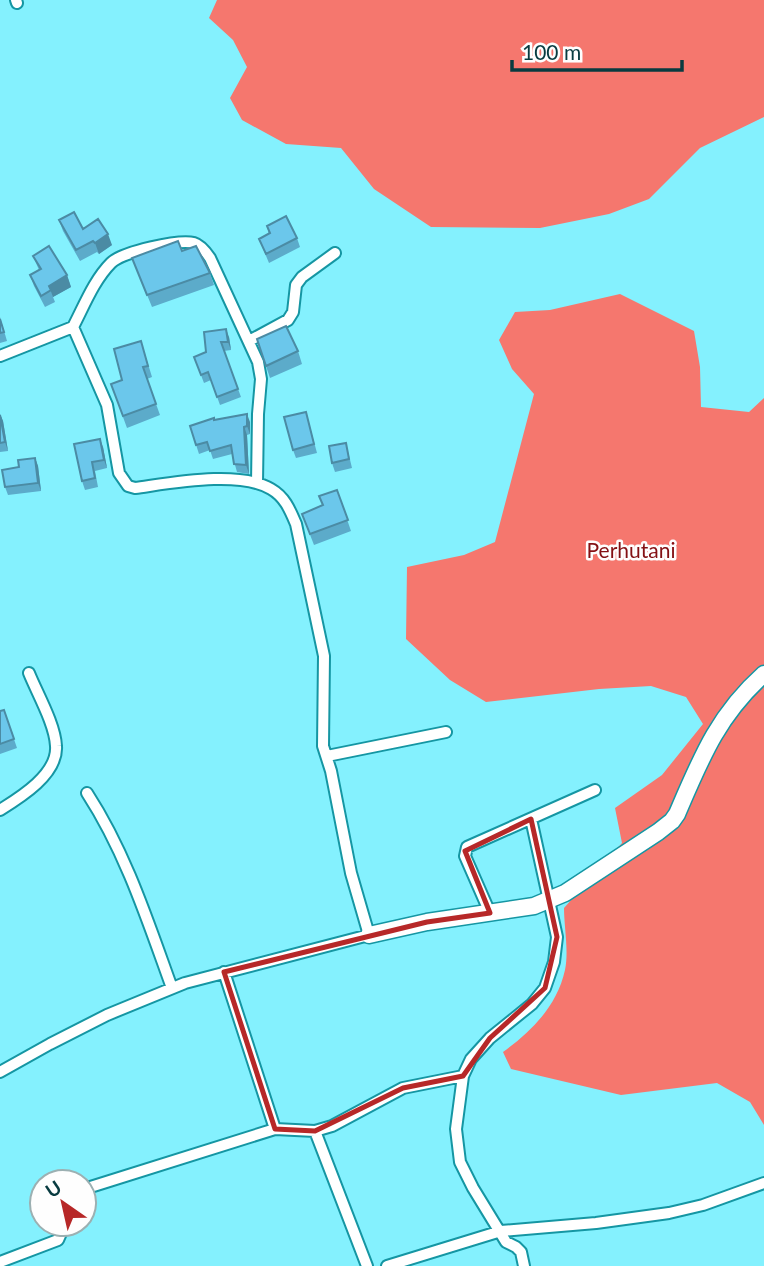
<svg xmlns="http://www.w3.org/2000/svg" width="764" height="1266" font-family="Lato,sans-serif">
<rect width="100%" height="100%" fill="#84f1fe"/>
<path fill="#f5776e" d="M217 0H764V117L700 148 649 199 609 214 540 228 431 227 374 189 341 148 286 144 242 120 230 98 247 67 233 40 209 18Z
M620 294 694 331 700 367 701 407 749 412 764 398V1125L750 1102 717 1083 621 1095 511 1069 503 1052C532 1031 557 1006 565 970 569 951 564 927 564 908L622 843 615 808 662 775 703 724 686 697 651 686 599 689 486 702 450 680 406 639 407 567 464 555 495 542 534 394 512 369 499 340 515 312 550 310Z"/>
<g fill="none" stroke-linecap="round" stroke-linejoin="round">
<g stroke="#1596a3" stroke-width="14">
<path id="minor" d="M16 0 17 3
M73 327C84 306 94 280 111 263 122 252 179 239 194 243 201 245 206 252 210 258L258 362 261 379 258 414 257 483
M249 341 288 320 293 312 296 285 302 277 335 253
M0 356 73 327 107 405 119 473 128 486 135 488C172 483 239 470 271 489 285 497 290 510 296 524L324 656 323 746 331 771 351 873 369 935 185 983 107 1015 50 1044 0 1072
M327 756 446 732
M87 793C126 853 148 922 172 988
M0 810C21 797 58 774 56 746 55 724 37 693 29 673
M490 913 465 856 467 847 595 790
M275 1129 315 1131 332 1126 403 1088 463 1076
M315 1131 367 1266
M84 1189 275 1129 224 972
M0 1262 58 1240 62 1231 60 1224
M387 1266 501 1231 596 1223 669 1213 703 1205 764 1183
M524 1266 521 1252 516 1247 506 1242 473 1188 460 1162 456 1129 463 1076 471 1059 490 1038 532 1004 545 988 554 962 557 937 531 819"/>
</g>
<g stroke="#1596a3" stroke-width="19">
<path id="secondary" d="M369 935 427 922 534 906 565 893 658 832 672 821 677 814C701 758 718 715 764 674"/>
</g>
<use href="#minor" stroke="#fff" stroke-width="10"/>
<use href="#secondary" stroke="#fff" stroke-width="16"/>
</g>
<path fill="#5cabca" d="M59 220 83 229 112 245 99 254 97 252 80 261 63 231Z
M267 226 297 238 300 247 269 263 259 239 269 234Z
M182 251 210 273 214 285 152 307 132 258Z
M33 256 67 275 71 287 53 297 55 302 45 307 34 286 30 275 39 270Z
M0 317 7 341 0 343Z
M229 337 231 350 224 351 241 397 220 405 211 380 204 383 194 357 206 352Z
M141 341 152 377 147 379 160 415 127 428 111 384 122 380Z
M298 351 302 364 270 378 266 366Z
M306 412 317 453 296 458 293 450Z
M0 414 3 421 8 451 0 452Z
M214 420 250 422V434L247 435 249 474 237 472 232 454 213 459 210 450 199 454 190 426Z
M346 443 352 468 335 472 332 463Z
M74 444 103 447 107 468 95 471 98 487 85 490 82 481Z
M35 458 38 466 41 491 8 495 5 487 19 467Z
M337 490 351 531 314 545 302 514 323 505Z
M4 710 17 748 0 754V711Z"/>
<path fill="#4b8ba4" d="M108 234 112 245 99 254 95 243Z
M67 275 71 287 53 297 49 286Z
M226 329 229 337 231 350 228 342Z
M0 414 3 421 8 451 5 442Z
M247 414 250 422V434L247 426Z
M244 427 247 435 249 474 246 465Z
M100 439 103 447 107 468 104 460Z
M35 458 38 466 41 491 38 483Z"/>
<path fill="#6bc7eb" stroke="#4b8ba4" stroke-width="2" d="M74 212 83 229 98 219 108 234 95 243 93 241 76 250 59 220Z
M286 216 297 238 266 254 259 239 270 233 267 226Z
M178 241 182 251 196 246 210 273 147 295 132 258Z
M49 246 67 275 49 286 51 290 41 296 30 275 41 269 33 256Z
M0 319 4 332 0 333Z
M286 326 298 351 266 366 257 339Z
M226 329 228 342H221L238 389 217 397 208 372 201 375 194 357 206 352 204 332Z
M141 341 148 366 143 367 156 404 123 416 111 384 122 380 114 349Z
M306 412 314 444 293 450 284 417Z
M247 414V426L244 427 246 465 234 464 231 445 210 451 207 442 196 445 190 426 214 418V420Z
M0 415 5 442 0 443Z
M100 439 104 460 92 462 95 478 82 481 74 444Z
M346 443 349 459 332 463 329 446Z
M35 458 38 483 5 487 2 470 19 467 18 460Z
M337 490 348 520 310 534 302 514 323 505 319 496Z
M4 710 14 739 0 744V711Z"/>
<path fill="none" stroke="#b72828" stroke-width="5" stroke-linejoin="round" d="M531 819 557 937 545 988 490 1038 463 1076 403 1088 315 1131 275 1129 224 972 427 922 490 913 465 851Z"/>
<g text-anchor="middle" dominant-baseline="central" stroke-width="5" stroke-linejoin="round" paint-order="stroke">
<g font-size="21" fill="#841014" stroke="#fefefe">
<text x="631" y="549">Perhutani</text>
</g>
</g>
<g transform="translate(63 1203) rotate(326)"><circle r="33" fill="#fefefe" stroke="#9cb0b2" stroke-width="2"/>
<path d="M0-5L12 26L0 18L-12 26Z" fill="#b72828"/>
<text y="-10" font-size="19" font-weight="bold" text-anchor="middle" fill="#083b40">U</text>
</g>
<path d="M512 60v10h170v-10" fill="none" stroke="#083b40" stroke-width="3.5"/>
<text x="522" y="60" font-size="21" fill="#083b40" stroke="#fefefe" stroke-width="5" paint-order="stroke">100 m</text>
</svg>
